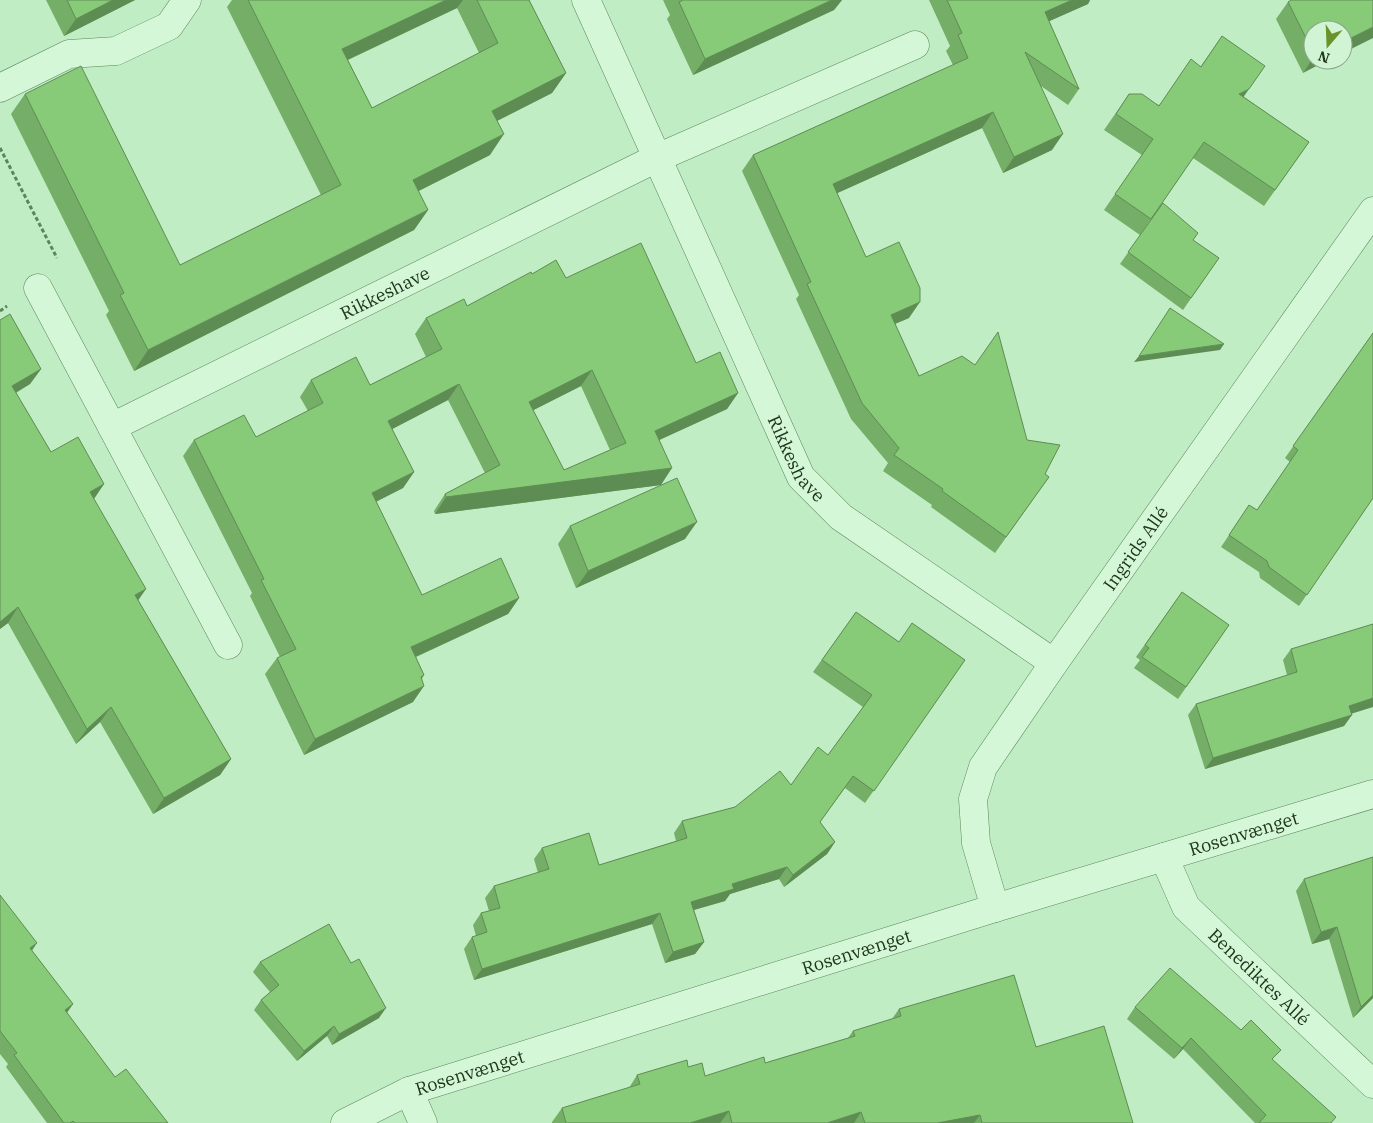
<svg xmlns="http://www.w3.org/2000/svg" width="1373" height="1123" font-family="'IBM Plex Serif',serif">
<rect width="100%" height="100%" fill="#c1edc5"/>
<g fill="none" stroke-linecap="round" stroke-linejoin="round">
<g stroke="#5c8659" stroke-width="29">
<g id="minor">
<path id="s1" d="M586 0 801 477 841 517 1054 663"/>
<path d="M0 88 69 54 116 51 169 26 187 0"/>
<path d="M38 288 228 645"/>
<path id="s2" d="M112 427 657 158 915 45"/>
<path id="s3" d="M1164 857 1186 907 1373 1084"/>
<path id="s4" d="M995 908 976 843 973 799 983 767 1054 663 1373 211"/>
<path d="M409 1091 423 1123"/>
<path id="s5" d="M345 1123 409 1091 995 908 1373 794"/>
</g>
</g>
<path stroke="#5c8659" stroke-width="3" stroke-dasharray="4 2.5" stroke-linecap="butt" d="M0 148 57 258
M0 311 7 306"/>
<use href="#minor" stroke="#d4f8d7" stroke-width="28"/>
</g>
<path fill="#74ae67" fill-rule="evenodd" d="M46 0H135L64 36Z
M232 0H529L566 73 552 93 497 121 490 155 418 191 428 210 414 230 134 371 106 315 109 311 11 114 25 94 180 265 321 195 227 7ZM457 8 479 53 372 108 348 60Z
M663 0H842L834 10 693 75 667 19 670 15Z
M929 0H1090L1088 4 1049 21 1079 89 1068 105 1041 86 1052 150 1003 173 982 128 837 193 866 257 909 318 895 324 919 376 1027 440 1045 474 1049 477 995 553 931 507 932 505 883 471 888 463 851 419 796 299 799 295 742 171 753 155 953 65 946 51 950 46Z
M1288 2 1313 30V60L1303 73 1276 19Z
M1222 36 1244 97 1309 142 1264 206 1193 158 1140 235 1104 210 1142 155 1104 130 1129 94 1159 105 1201 66Z
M1163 203 1193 240 1219 258 1183 310 1120 264Z
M532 274 566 278 696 363 738 393 727 409 659 440 661 485 435 514 434 511 445 494 485 473 448 400 392 429 414 472 403 488 376 502 422 595 519 598 508 614 416 657 424 675 422 679 413 702 304 755 265 674 277 658 280 657 250 596 252 593 183 456 194 440 256 437 308 411 300 397 311 380 370 385 426 357 415 334 426 318 467 306ZM581 386 610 450 564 470 533 410Z
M0 320 41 369 30 384 16 393 51 452 104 484 94 499 138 600 231 759 220 775 153 814 100 722 76 744 8 623 0 629Z
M1373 333V498L1299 606 1260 578 1259 572 1221 547 1249 505 1257 510 1290 462 1285 458Z
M570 526 685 539 576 588 558 544Z
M1182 592 1229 625 1178 699 1134 668 1140 660 1136 657Z
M856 612 899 642 965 660 865 803 845 788 820 822 835 842 827 854 784 887 779 879 730 894 725 901 694 910 704 942 695 954 665 963 652 924 474 980 464 949 472 937 476 936 473 925 481 913 489 911 485 898 494 886 538 873 534 859 542 848 599 865 676 841 674 833 682 821 735 807 791 785 828 755 863 707 813 672Z
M1291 649 1352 714 1344 726 1205 769 1188 715 1196 704 1287 675 1283 660Z
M1373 857V998L1353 1018 1329 939 1312 944 1296 891 1304 879Z
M0 895 32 951 73 1004 67 1013 115 1077 168 1123H47L6 1067 8 1064 0 1054Z
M260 962 379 1018 332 1045 327 1036 297 1061 254 1010 261 1000 270 992 253 972Z
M1135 1007 1274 1061 1332 1123H1255L1183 1049 1174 1059 1127 1019Z
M899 1009 1036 1047 1133 1123H552V1122L562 1108 629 1088 637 1075 688 1067 705 1076 765 1063 848 1038 853 1031 892 1019Z"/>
<path fill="#5e8d54" d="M113 0H135L64 36 76 19Z
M446 0H463L457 8 328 69 342 49Z
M832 0H842L834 10 693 75 705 59Z
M1072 0H1090L1088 4 1034 28 1045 12Z
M1373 27V38L1343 53V42Z
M1313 58V60H1328L1303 73Z
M566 73 552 93 477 131 492 111Z
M1249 89 1238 105 1239 94Z
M993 112 982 128 822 200 833 184Z
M504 134 490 155 399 201 413 180Z
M1063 134 1052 150 1003 173 1014 157Z
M428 210 414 230 134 371 148 350Z
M920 302 909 318 880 330 891 315Z
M1224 344 1220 350 1134 362 1139 356Z
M41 369 30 384 1 401 12 386Z
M592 370 581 386 518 418 529 402Z
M459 384 448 400 377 437 388 421Z
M738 393 727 409 644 447 655 431Z
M672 468 661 485 435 514 446 497Z
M414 472 403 488 361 509 372 493Z
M104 484 93 500 90 492Z
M697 522 685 539 576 588 588 571Z
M146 589 135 605V595Z
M519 598 508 614 400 664 411 647Z
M18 607 8 623 0 629V622Z
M424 686 413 702 304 755 315 739Z
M1373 698V707L1341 717 1349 706Z
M111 707 100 722 76 744 87 729Z
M1352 715 1344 726 1205 769 1213 758Z
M231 759 220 775 153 814 164 798Z
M835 842 827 854 784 887 793 875Z
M787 867 779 879 730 894 725 901 683 913 691 902 732 884Z
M660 913 652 924 474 980 482 969Z
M1337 927 1329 939 1312 944 1321 932Z
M704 942 695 954 665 963 673 952Z
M37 943 29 955 30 948Z
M1373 995V998L1353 1018 1361 1007Z
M73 1004 65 1015V1010Z
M386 1008 379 1018 332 1045 339 1034Z
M334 1026 327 1036 297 1061 304 1051Z
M1191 1038 1183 1049 1174 1059 1182 1048Z
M729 1111 720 1123H690Z
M861 1112 854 1123H827Z
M980 1115 974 1123H937Z"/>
<path fill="#87ca78" stroke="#5e8d54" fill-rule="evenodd" d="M67 0H113L76 19Z
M248 0H446L342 49 372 108 498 43 477 0H529L566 73 492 111 504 134 413 180 428 210 148 350 120 295 124 293 25 94 81 66 180 265 341 185Z
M683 0H832L705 59 679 2Z
M947 0H1072L1045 12 1079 89 1025 52 1063 134 1014 157 993 112 833 184 866 257 899 242 920 288V302L891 315 919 376 962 356 975 365 998 332 1027 440 1060 445 1045 474 1049 477 1006 537 942 491 943 489 894 455 899 448 862 403 807 284 811 282 753 155 968 58 958 35 962 33Z
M1291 0H1373V27L1343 42V30H1313V52L1288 2Z
M1222 36 1265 66 1249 89 1239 94 1309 142 1275 190 1204 142 1151 219 1115 194 1153 139 1116 114 1129 94H1142L1159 106 1191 59 1201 67Z
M1163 203 1198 233 1193 240 1219 258 1191 298 1128 252Z
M641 243 696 363 720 352 738 393 655 431 672 468 446 497 445 494 500 465 459 384 388 421 414 472 372 493 422 595 501 558 519 598 411 647 424 675 421 677 424 686 315 739 277 658 296 649 261 580 264 579 194 440 244 415 256 437 323 403 311 380 356 357 370 385 442 349 426 318 464 299 467 306 531 272 532 274 556 260 566 278ZM592 370 626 443 564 470 529 402Z
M1170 308 1224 344 1139 356Z
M10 314 41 369 12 386 51 452 78 437 104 484 90 492 146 589 135 595 231 759 164 798 111 707 87 729 18 607 0 622V320Z
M1373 333V498L1307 595 1269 567 1267 561 1229 535 1249 505 1257 510 1298 450 1293 446Z
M677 478 697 522 588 571 570 526Z
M1182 592 1229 625 1186 687 1142 657 1149 648 1145 645Z
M856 612 899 642 912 623 965 660 874 791 853 776 820 822 835 842 793 875 787 867 732 884 734 889 691 902 704 942 673 952 660 913 482 969 472 937 487 932 481 913 500 908 494 886 549 869 542 848 589 833 599 865 687 838 682 821 735 807 780 771 791 785 818 747 828 755 872 695 822 660Z
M1373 624V698L1349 706 1352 715 1213 758 1196 704 1297 672 1291 649Z
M1373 857V995L1361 1007 1337 927 1321 932 1304 879Z
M0 895 37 943 30 948 73 1004 65 1010 115 1077 126 1069 168 1123H75L73 1121 70 1123H64L14 1055 17 1053 0 1031Z
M329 924 351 963 359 959 386 1008 339 1034 334 1026 304 1051 261 1000 279 985 260 962Z
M1170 968 1241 1030 1251 1020 1281 1050 1272 1059 1336 1117 1331 1123H1259L1266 1115 1191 1038 1182 1048 1135 1007Z
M1014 975 1036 1047 1104 1026 1133 1123H982L980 1115 937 1123H865L861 1112 827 1123H732L729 1111 690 1123H566L562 1108 640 1084 637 1075 687 1060 688 1067 702 1063 705 1076 764 1057 765 1063 855 1036 853 1031 901 1016 899 1009Z"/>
<g text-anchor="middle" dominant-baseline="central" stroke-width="4.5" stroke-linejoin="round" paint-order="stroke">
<g font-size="18" fill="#20361d" stroke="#d0f4d4">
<text stroke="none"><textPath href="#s2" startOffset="304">Rikkeshave</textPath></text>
<text stroke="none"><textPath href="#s1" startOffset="505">Rikkeshave</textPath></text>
<text stroke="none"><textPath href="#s4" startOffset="412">Ingrids Allé</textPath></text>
<text stroke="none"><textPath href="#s5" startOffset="945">Rosenvænget</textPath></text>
<text stroke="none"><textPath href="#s5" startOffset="540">Rosenvænget</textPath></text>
<text stroke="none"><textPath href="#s3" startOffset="156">Benediktes Allé</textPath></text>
<text stroke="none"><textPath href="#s5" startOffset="135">Rosenvænget</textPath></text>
</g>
</g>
<g transform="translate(1328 45) rotate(199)"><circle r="24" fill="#d0f4d4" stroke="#8aa88b"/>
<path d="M0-4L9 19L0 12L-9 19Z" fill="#6b932b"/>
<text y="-8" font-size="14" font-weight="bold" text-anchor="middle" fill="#20361d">N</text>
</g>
</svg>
